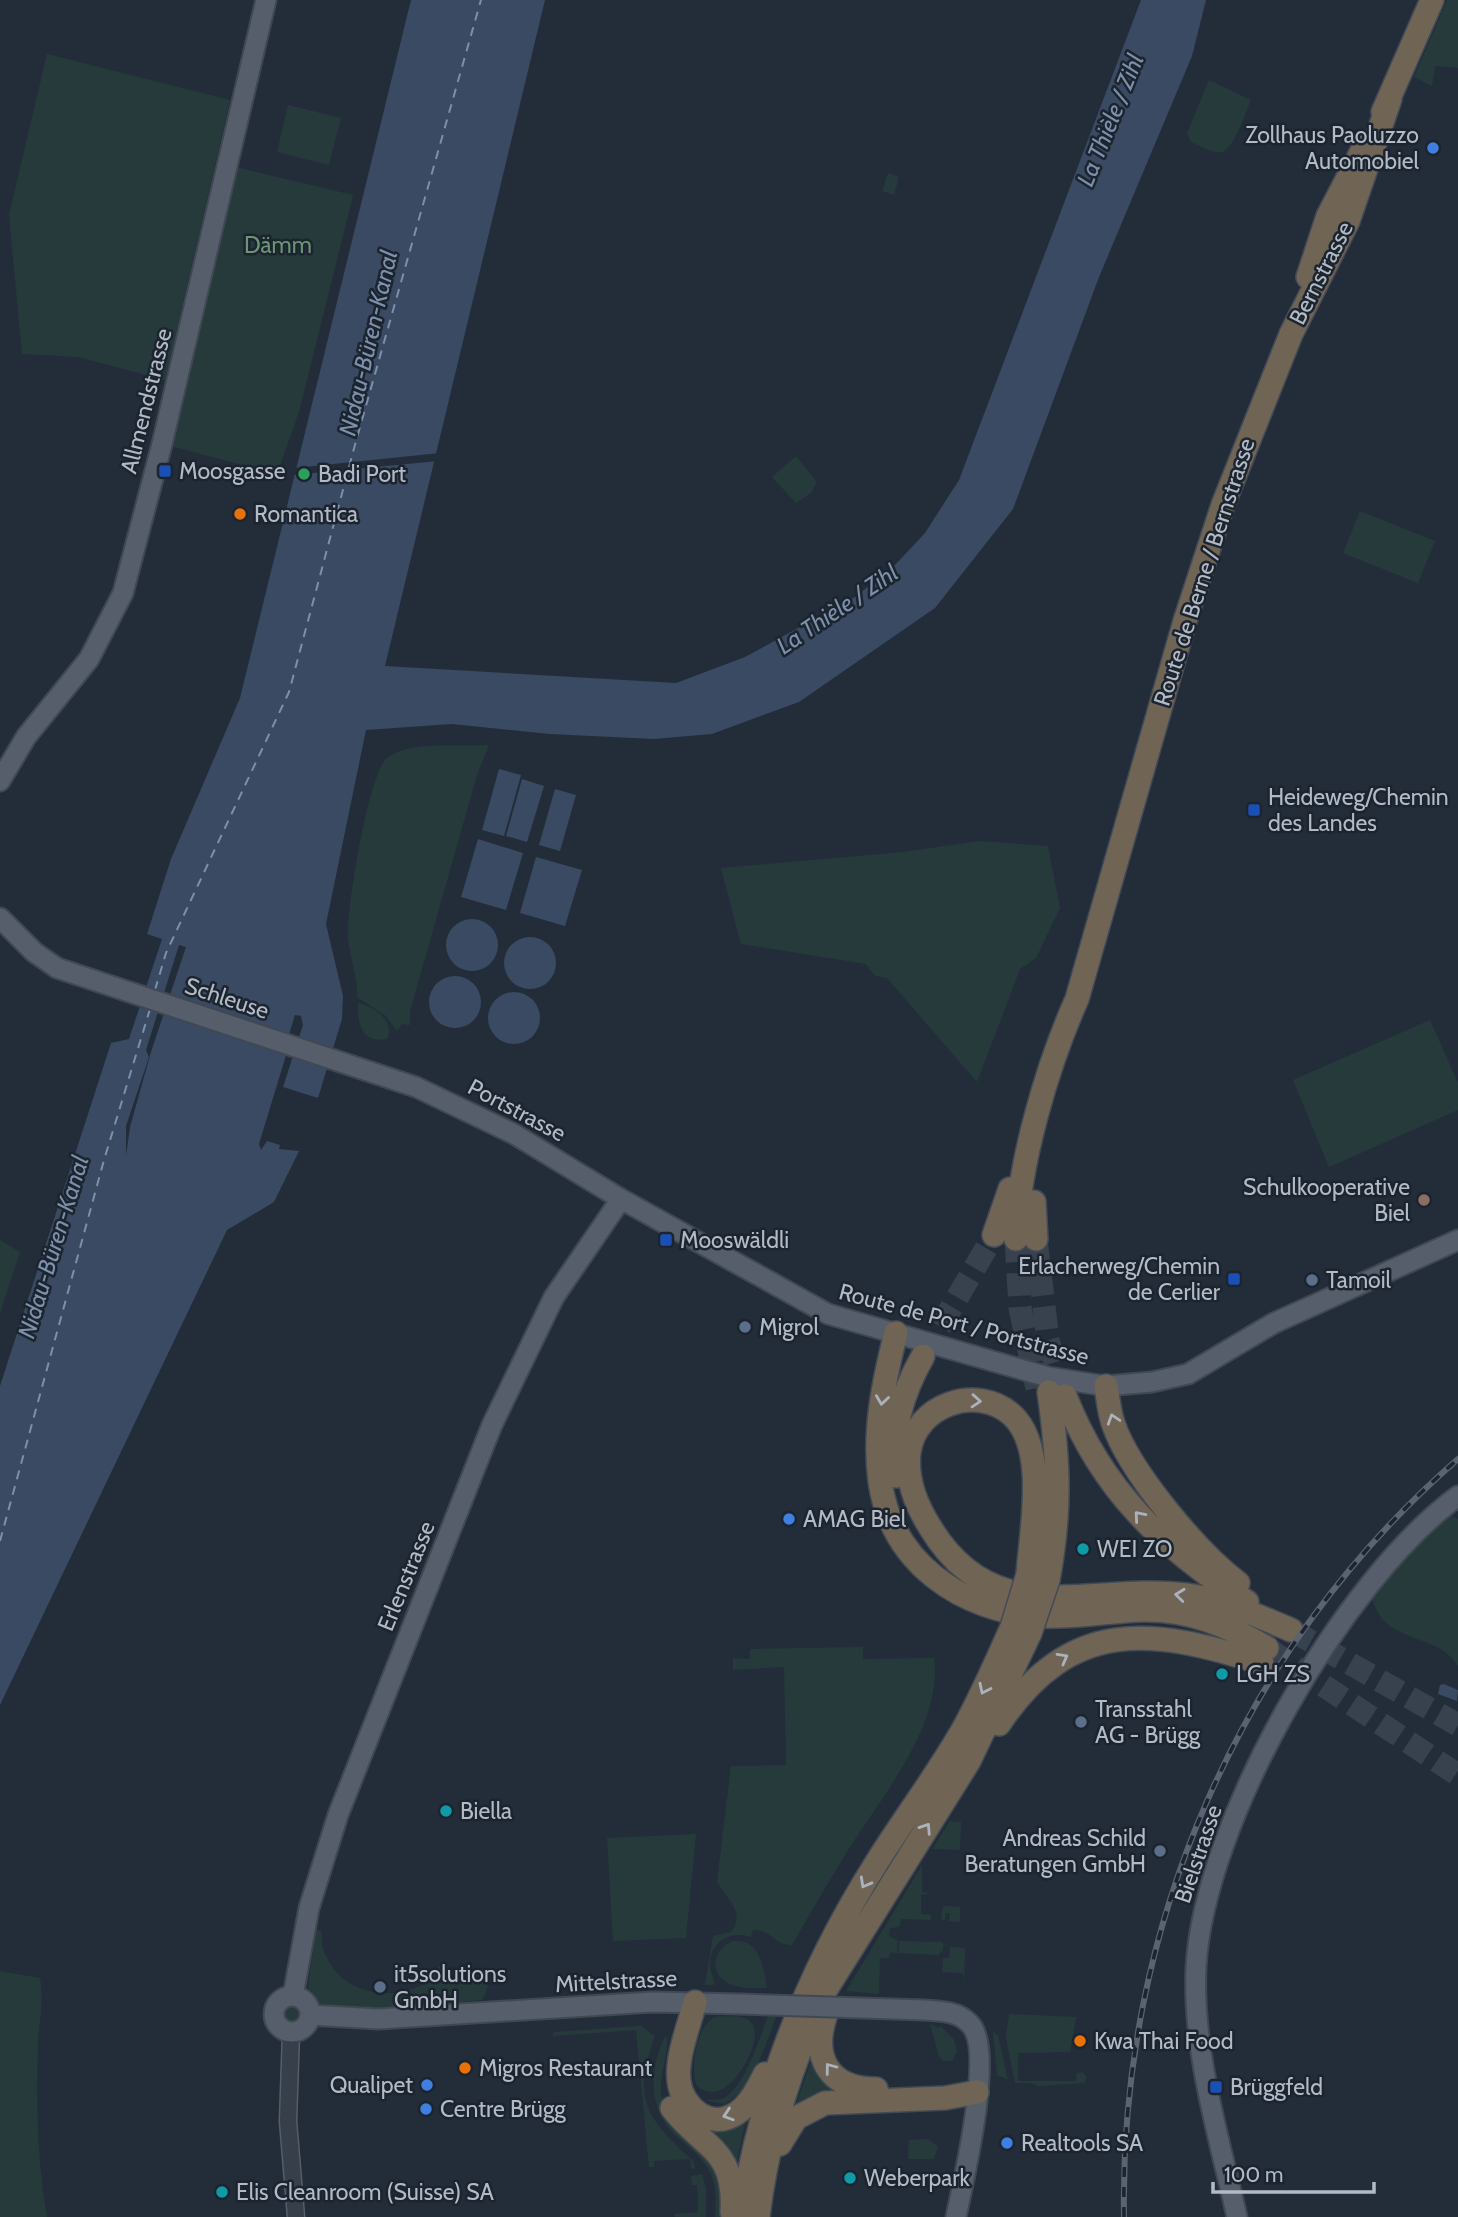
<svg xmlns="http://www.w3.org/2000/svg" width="1458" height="2217" font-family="Cabin,sans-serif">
<rect width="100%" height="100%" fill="#232d3a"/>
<path fill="#263a3c" d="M1447 0H1458V68L1435 66 1432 86 1414 77Z
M47 54 230 100 165 380 78 357 22 354 9 215Z
M1209 80 1251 100C1246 111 1234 149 1222 152 1214 154 1199 145 1191 142L1187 133Z
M288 105 341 118 329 165 277 152Z
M235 167 353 195 299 412 277 474 167 445Z
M888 173 899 177 894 195 882 191Z
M796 456 817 482 811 493 796 503 772 477Z
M1360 511 1435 541 1418 583 1343 553Z
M489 745 477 775 410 1011V1025L402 1024 397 1031 386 1016 357 997C358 978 350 958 348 939 346 912 369 769 388 757 415 740 458 747 489 745Z
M979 841 1048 846 1060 908 1036 958 1020 969 977 1082 887 978 875 976 866 964 741 944 721 868 903 852Z
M358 1003C373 1006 396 1021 387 1039 360 1044 358 1022 358 1003Z
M1430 1020 1458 1083V1110L1329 1167 1293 1080Z
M0 1240 20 1252 0 1313Z
M1446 1514 1458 1519V1666C1444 1640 1404 1641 1383 1620 1377 1613 1372 1599 1368 1591Z
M863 1647V1659L934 1658C943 1724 883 1795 850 1847 830 1879 811 1912 792 1945 776 1946 770 1929 753 1930L751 1937C732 1930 710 1941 710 1963 709 1972 715 1977 714 1985H705L713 1936 731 1932C747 1912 726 1899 717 1882L731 1766 786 1765 784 1667 733 1670V1658L750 1659V1649Z
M950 1821 961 1822 960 1850 932 1849Z
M696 1834 686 1938 613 1941 607 1838Z
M922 1865V1892L931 1893 921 1895V1914L931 1915V1920L901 1919 899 1927 890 1928 889 1936 898 1941 897 1954 891 1952 889 1958H880L879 1994 846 1991Z
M943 1906 960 1907V1922L949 1921 950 1913H945V1920H941Z
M316 1929 321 1931C323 1940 320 1942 324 1951 340 1995 391 2003 428 1982L425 1980 439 1966 486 1982 488 1987 482 2000C429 2004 369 2018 317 2003L308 1987Z
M733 1941C761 1939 763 1967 767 1988 755 1988 740 1989 728 1983 708 1973 714 1948 733 1941Z
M899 1941 943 1942V1950L938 1955 899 1953Z
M950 1947 965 1948 964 1985 963 1973 942 1972 943 1958H949Z
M0 1971 40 1978C44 2000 39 2022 38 2043 36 2100 37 2161 47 2217H0Z
M283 2014a9 9 0 1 1 18 0a9 9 0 1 1-18 0Z
M769 2014H777C766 2042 754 2090 724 2104L703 2100C708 2099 717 2101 724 2098 746 2086 760 2036 769 2014Z
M1009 2014 1076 2017 1070 2052 1018 2053V2081H1076L1077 2073 1082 2072 1087 2077 1084 2083 1038 2086 1032 2083H1015L1006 2038Z
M719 2016C727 2017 739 2015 747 2019 752 2022 755 2028 755 2033 755 2055 725 2110 697 2086 689 2069 697 2019 719 2016Z
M930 2024 939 2028 940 2025 954 2040 957 2052 952 2061H943L939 2056Z
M641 2026 655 2036C631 2101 647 2118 694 2162L695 2168 691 2169 690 2159 654 2161V2167H649L636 2030 553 2036 554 2032Z
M993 2031 998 2036 1008 2080 997 2075Z
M666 2035C671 2055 655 2079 663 2102 668 2115 677 2122 686 2132 711 2157 725 2181 722 2217H715C716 2203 717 2188 711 2174 703 2157 689 2148 675 2135 647 2107 649 2068 666 2035Z
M814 2053 854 2092 794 2110Z
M746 2119 735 2171 706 2126Z
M928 2139 938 2147 934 2159H908L909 2140Z
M702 2174 706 2189V2217H675L674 2214 698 2212 697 2185H692L691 2176Z"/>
<path fill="#394a62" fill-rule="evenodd" d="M411 0H545L385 666 676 683 745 657 855 597 894 566 925 533 959 480 1141 0H1206L1192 56 1099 277 1013 509 935 608 799 702 712 734 654 739 550 734 452 724 366 730 326 924 343 996 342 1019 318 1098 283 1087 303 1025 301 1016 295 1015 284 1051 287 1052 259 1144 261 1150 267 1141 280 1145 279 1149 299 1151 274 1202 227 1230 0 1705V1386L111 1043 129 1039 131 1033 162 939 147 934 171 859 240 698ZM179 945 186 947 151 1052 130 1127 126 1156V1126L149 1057 146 1050Z
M499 769 521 775 504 836 482 830Z
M522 779 544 786 527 842 506 836Z
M555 789 576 795 560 851 539 845Z
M478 839 523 853 506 910 461 897Z
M536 857 582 870 565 926 520 913Z
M446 945a26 26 0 1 1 52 0a26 26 0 1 1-52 0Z
M504 963a26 26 0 1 1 52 0a26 26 0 1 1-52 0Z
M429 1002a26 26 0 1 1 52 0a26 26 0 1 1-52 0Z
M488 1018a26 26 0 1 1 52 0a26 26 0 1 1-52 0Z
M1444 1684 1458 1690 1457 1701 1438 1694 1440 1685Z"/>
<path fill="#232d3a" d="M440 453 438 461 293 475 294 468Z"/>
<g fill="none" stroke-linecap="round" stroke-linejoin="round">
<path stroke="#7c90ac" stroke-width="2" stroke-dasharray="9 7" stroke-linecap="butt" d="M155 990 166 953 289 692 356 441 481 0
M0 1541 104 1160 150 1009"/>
<path stroke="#38424f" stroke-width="23" stroke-dasharray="23 11" stroke-linecap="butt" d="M1016 1239 1020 1308 1037 1388
M1036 1239 1048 1340 1065 1396
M923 1356 994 1235
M1291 1630 1458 1725
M1267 1648 1458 1775"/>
<g stroke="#555d68" stroke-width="19">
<path id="minor" d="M291 2033 288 2121 296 2217"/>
</g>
<g stroke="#404853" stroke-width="23">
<path id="major" d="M0 781 26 737 89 659 123 593 162 444 266 0
M0 918 34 952 57 968 416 1087 514 1134 621 1199 828 1314 1048 1377 1106 1386 1152 1382 1188 1374 1274 1323 1458 1240
M274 2014a18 18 0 1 1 36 0a18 18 0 1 1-36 0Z
M293 1996 309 1908 338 1815 492 1425 554 1297 621 1199
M924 2010C940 2011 957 2011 969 2023 996 2047 963 2182 956 2217
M310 2015 378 2019 653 2002 740 2004
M1237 2217C1219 2137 1192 2050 1196 1967 1204 1822 1342 1581 1458 1496"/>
</g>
<g stroke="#424a55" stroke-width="26">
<path id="highway" d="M1383 112 1432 0
M1308 277 1328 216 1365 145
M1034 1202 1036 1239
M994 1235 1010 1189
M1016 1239C1018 1165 1047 1066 1077 999L1185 621 1223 505 1291 334 1348 221 1390 99
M896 1333C884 1380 873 1432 880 1481 891 1563 962 1611 1041 1616 1074 1618 1108 1611 1142 1610 1189 1609 1227 1625 1267 1648
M1106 1386C1108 1398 1109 1411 1113 1423 1129 1471 1197 1552 1238 1583
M1065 1396C1102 1491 1163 1547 1247 1602
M896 1476C891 1431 901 1395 923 1356
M1028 1574C1031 1530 1048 1448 1012 1415 977 1384 916 1404 909 1452 906 1478 916 1505 930 1527 994 1634 1090 1583 1186 1595 1223 1600 1256 1615 1291 1630
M1048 1580C1061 1510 1059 1462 1049 1392
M999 1724C1071 1616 1152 1628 1262 1663
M695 2002C689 2026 676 2057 679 2081 682 2108 711 2131 737 2113 750 2104 758 2088 765 2074
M826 2014C811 2057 828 2089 876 2089
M672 2108C703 2149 736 2148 732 2212
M780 2144 796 2118 825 2103 945 2098 977 2092
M741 2217C761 2090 808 1971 877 1862 905 1817 938 1774 964 1728 982 1695 997 1661 1012 1627
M758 2217C767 2139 792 2062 825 1991L969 1761 1030 1633"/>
</g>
<use href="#minor" stroke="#373f4a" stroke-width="16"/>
<use href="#major" stroke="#555e6a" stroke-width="19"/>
<use href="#highway" stroke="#706554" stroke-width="23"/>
<g stroke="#596371" stroke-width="6">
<path id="rail" d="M1124 2217C1119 1929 1239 1649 1458 1459"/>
</g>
<use href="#rail" stroke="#1c242f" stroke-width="3.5" stroke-dasharray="10" stroke-linecap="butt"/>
<g stroke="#404853" stroke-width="23" stroke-linecap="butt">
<path id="major-bridge" d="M740 2004 924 2010"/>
</g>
<g stroke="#424a55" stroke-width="26" stroke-linecap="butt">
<path id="highway-bridge" d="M1012 1627 1028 1574
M1030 1633 1048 1580"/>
</g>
<use href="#major-bridge" stroke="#555e6a" stroke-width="19"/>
<use href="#highway-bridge" stroke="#706554" stroke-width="23"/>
</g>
<defs><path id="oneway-chevron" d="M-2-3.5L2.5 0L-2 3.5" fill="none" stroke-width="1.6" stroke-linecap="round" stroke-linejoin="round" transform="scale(1.75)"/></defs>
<g stroke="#abb2bb">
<use href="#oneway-chevron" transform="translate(882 1400) rotate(98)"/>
<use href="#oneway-chevron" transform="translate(976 1401) rotate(4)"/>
<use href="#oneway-chevron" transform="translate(1113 1419) rotate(-108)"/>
<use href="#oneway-chevron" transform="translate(1139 1516) rotate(-131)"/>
<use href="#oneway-chevron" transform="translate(1180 1595) rotate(-174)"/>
<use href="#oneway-chevron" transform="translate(1063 1658) rotate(-29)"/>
<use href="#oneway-chevron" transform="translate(984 1689) rotate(116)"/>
<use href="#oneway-chevron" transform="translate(926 1828) rotate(-57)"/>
<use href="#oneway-chevron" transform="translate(865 1883) rotate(119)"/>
<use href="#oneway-chevron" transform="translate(830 2068) rotate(-127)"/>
<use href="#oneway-chevron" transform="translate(728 2115) rotate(162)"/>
</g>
<g fill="#3f7fe0" stroke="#1c242f" stroke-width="2.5">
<circle cx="1433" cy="148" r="7"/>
<circle cx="789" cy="1519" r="7"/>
<circle cx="427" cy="2085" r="7"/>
<circle cx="426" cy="2109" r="7"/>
<circle cx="1007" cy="2143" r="7"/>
</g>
<g fill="#1a4fb4" stroke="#1c242f" stroke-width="2.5">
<rect x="158" y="464" width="14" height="14" rx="3.5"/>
<rect x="1247" y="803" width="14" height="14" rx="3.5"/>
<rect x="659" y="1233" width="14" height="14" rx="3.5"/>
<rect x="1227" y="1272" width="14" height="14" rx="3.5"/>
<rect x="1209" y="2080" width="14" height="14" rx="3.5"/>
</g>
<circle fill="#2e9e5b" stroke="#1c242f" stroke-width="2.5" cx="304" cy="474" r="7"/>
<g fill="#e8710a" stroke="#1c242f" stroke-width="2.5">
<circle cx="240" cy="514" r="7"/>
<circle cx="1080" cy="2041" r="7"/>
<circle cx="465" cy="2068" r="7"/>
</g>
<circle fill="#8d6e63" stroke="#1c242f" stroke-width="2.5" cx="1424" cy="1200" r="7"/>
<g fill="#5c6f8a" stroke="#1c242f" stroke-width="2.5">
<circle cx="1312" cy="1280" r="7"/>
<circle cx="745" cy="1327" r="7"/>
<circle cx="1081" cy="1722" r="7"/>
<circle cx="1160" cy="1851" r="7"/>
<circle cx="380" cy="1987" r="7"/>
</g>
<g fill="#0f9aa8" stroke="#1c242f" stroke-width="2.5">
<circle cx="1083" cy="1549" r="7"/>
<circle cx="1222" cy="1674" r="7"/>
<circle cx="446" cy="1811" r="7"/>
<circle cx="850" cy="2178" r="7"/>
<circle cx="222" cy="2192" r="7"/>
</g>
<g text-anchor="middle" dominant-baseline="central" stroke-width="5" stroke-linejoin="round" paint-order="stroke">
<g font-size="23" fill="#b2bac6" stroke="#1c242f" text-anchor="start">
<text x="1419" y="135" text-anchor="end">Zollhaus Paoluzzo<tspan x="1419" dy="26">Automobiel</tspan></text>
<text x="179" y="471">Moosgasse</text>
<text x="318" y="474">Badi Port</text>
<text x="254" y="514">Romantica</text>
<text x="1268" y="797">Heideweg/Chemin<tspan x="1268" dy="26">des Landes</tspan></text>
<text x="1410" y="1187" text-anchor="end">Schulkooperative<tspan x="1410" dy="26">Biel</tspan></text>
<text x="680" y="1240">Mooswäldli</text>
<text x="1220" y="1266" text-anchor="end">Erlacherweg/Chemin<tspan x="1220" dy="26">de Cerlier</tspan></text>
<text x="1326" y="1280">Tamoil</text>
<text x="759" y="1327">Migrol</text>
<text x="803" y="1519">AMAG Biel</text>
<text x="1097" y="1549">WEI ZO</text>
<text x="1236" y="1674">LGH ZS</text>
<text x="1095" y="1709">Transstahl<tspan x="1095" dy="26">AG - Brügg</tspan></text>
<text x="460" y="1811">Biella</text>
<text x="1146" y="1838" text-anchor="end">Andreas Schild<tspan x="1146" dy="26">Beratungen GmbH</tspan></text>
<text x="394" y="1974">it5solutions<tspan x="394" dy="26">GmbH</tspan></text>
<text x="1094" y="2041">Kwa Thai Food</text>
<text x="479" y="2068">Migros Restaurant</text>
<text x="413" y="2085" text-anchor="end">Qualipet</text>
<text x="1230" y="2087">Brüggfeld</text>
<text x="440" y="2109">Centre Brügg</text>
<text x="1021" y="2143">Realtools SA</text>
<text x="864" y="2178">Weberpark</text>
<text x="236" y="2192">Elis Cleanroom (Suisse) SA</text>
</g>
<g font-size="23" fill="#6a9674" stroke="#1c242f">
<text x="278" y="245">Dämm</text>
</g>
<g font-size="23" fill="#b2bac6" stroke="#1c242f">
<text transform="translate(1321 273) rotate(-63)">Bernstrasse</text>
<text transform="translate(146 401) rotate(-76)">Allmendstrasse</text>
<text transform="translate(1204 572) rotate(-72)">Route de Berne / Bernstrasse</text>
<text transform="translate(227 998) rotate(18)">Schleuse</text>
<text transform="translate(517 1110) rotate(28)">Portstrasse</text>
<text transform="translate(964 1324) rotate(15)">Route de Port / Portstrasse</text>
<text transform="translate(406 1576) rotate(-68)">Erlenstrasse</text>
<text transform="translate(1198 1854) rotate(-71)">Bielstrasse</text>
<text transform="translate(616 1981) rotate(-3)">Mittelstrasse</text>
</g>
<g font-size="24" font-style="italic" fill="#7c90ac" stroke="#1c242f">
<text transform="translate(1110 120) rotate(-68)">La Thièle / Zihl</text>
<text transform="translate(368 343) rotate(-77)">Nidau-Büren-Kanal</text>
<text transform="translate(837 609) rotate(-34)">La Thièle / Zihl</text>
<text transform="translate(53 1247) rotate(-73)">Nidau-Büren-Kanal</text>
</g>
</g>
<path d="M1213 2182v10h161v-10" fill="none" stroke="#b2bac6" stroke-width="3.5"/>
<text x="1224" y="2182" font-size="21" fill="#b2bac6" stroke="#1c242f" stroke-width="5" paint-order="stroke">100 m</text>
</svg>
